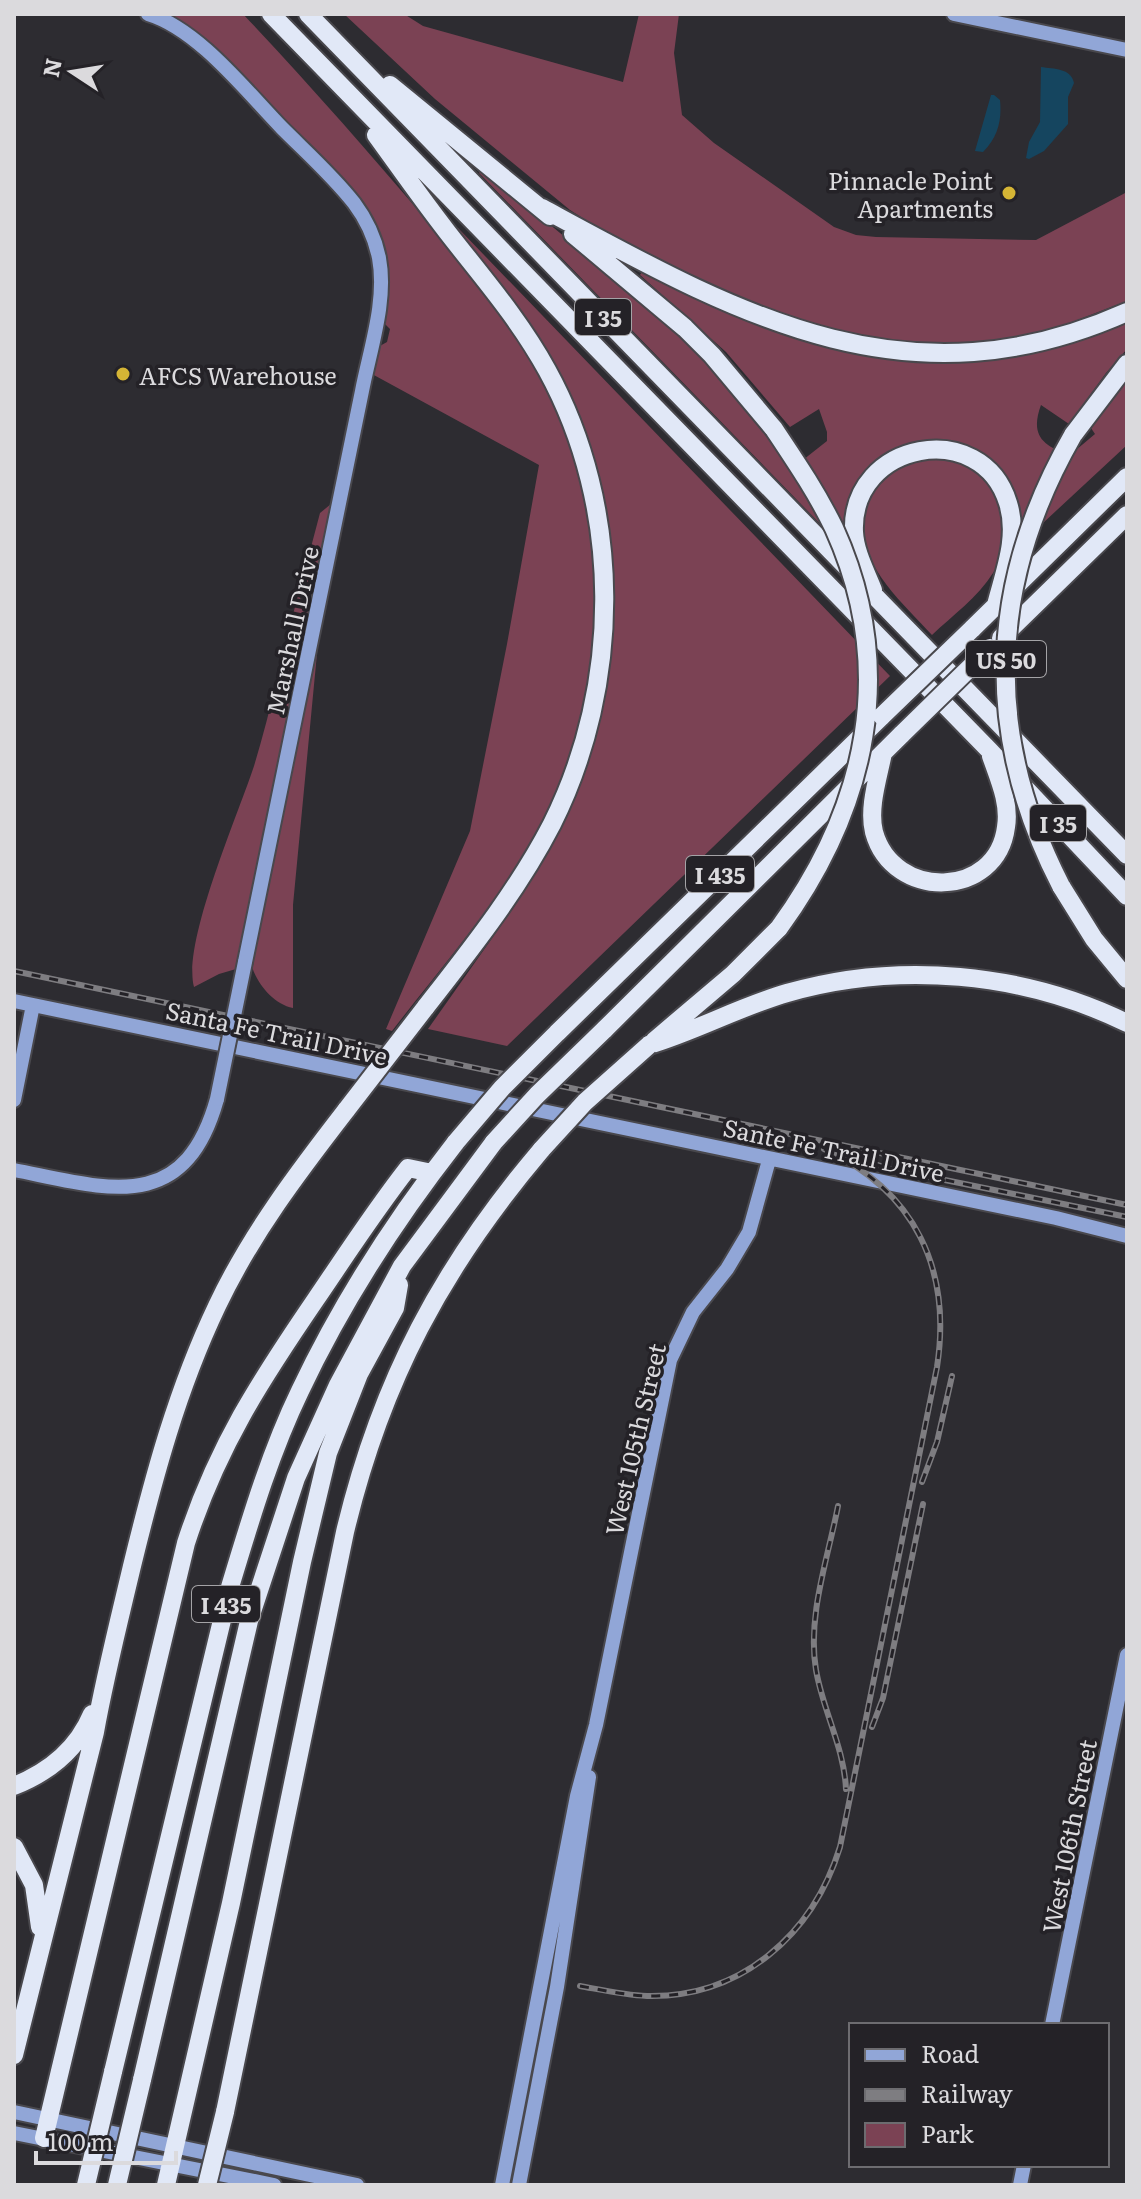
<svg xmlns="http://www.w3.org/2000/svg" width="1141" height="2199" font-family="Literata,serif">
<rect width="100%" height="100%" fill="#2d2c31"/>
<path fill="#7b4254" d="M168 14H243C307 82 368 151 428 222 469 271 513 320 543 377 611 510 615 681 547 815 506 894 446 961 392 1031L386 1029 470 831 507 644 539 465 372 374 378 347 387 342 390 329 383 322C385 264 392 236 351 190Z
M344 14H404L423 26 623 82 639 14H679L674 53 682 115 714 143 834 227 856 235 876 237 1036 240 1127 192V301L1046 332 965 345H925L832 332 744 303 611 236 570 210 435 99Z
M482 168 679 332 706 359 794 467 827 441V432L819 409 790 427 726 352 640 275 643 270C771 332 883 381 1028 352 1062 345 1097 336 1127 320V349L1106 373 1069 424 1041 405C1030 435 1042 446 1070 455L1095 434 1091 428 1127 381V445L1043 523 1020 527 971 452 877 465 847 544 830 534 479 173Z
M458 228 890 676 507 1046 428 1029 514 907 555 835 577 789 591 748 602 703 612 627V583L590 458 455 231Z
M933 456C946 459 964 461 975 468 1009 489 1014 541 993 573 978 597 952 616 932 635 898 598 845 554 869 498 874 488 881 474 891 469 904 463 920 460 933 456Z
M331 504 317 571 311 580 301 585 320 513Z
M298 595 309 612 236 969 219 974 194 987C182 943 238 815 254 766 271 710 283 652 298 595Z
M318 643 293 905V1008C274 1004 258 985 252 967Z"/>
<path fill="#15455f" d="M1041 67C1054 69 1071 68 1074 83L1068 97V124L1044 151 1029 159 1026 158 1029 142 1040 122Z
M991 95H994L1000 100C1002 120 998 137 983 152L975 151Z"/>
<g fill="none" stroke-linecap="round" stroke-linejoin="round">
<g stroke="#49484d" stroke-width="18">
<path id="secondary" d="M148 14C198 29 246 91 282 128 306 152 333 176 354 203 366 219 375 238 379 258 387 301 370 349 362 391L245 962
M954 14 1127 50
M14 1001 1056 1218 1127 1236
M14 1100 33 1005
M14 1170C106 1188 184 1217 217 1099
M1052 2025 1127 1655
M14 2112 357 2185
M14 2133 274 2185
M502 2185 577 1796 596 1725 670 1360 693 1312 727 1269 749 1232 769 1160
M519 2185 557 1987 589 1777
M1020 2185 1024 2165"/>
</g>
<g stroke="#49484d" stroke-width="22">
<path id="highway" d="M271 14 989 750 1127 896
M308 14 1127 855
M390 85 550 216
M376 135C400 168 423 201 448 233 483 278 519 319 547 370 623 508 622 684 552 824 518 890 471 949 425 1008
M542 208C736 313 905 411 1127 312
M573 234 685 328 712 355 774 429
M1073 435 1127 364
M873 590C866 572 855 552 854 532 850 441 982 417 1008 503 1019 537 1004 573 996 605
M972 629 1127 477
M1001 638 1127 515
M883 753C878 778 868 808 874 832 893 901 997 899 1006 827 1010 803 999 779 991 756
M1061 886 1094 939 1127 979
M604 1030 902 734
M557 1033 882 716
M654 1041 733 974 779 928
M649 1045C696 1031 739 1007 787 993 898 961 1023 972 1127 1023
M14 1786C49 1772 77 1750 92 1714
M14 1847 34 1885 40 1927
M14 2055 95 1732C105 1676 119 1621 132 1566 154 1476 177 1390 217 1306 251 1234 299 1171 347 1109
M113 2072 230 1587C250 1521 270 1453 300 1391 342 1302 395 1220 456 1142
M142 2080 249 1621 296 1478 338 1385 402 1266 494 1142
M225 2112 345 1532C381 1381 442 1267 542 1149
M44 2138 186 1543C217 1447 260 1381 316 1299 346 1255 375 1210 408 1168L432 1173
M166 2185 231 1903 302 1562 328 1453 359 1374 395 1308 399 1285"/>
</g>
<use href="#secondary" stroke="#91a6d7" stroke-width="14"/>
<use href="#highway" stroke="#e1e8f7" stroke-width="18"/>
<g stroke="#7e7d81" stroke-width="6">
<path id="rail" d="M14 971 1127 1205
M858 1159 891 1169 1127 1217
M922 1482 937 1442 952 1376
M838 1506C828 1558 807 1616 816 1670 823 1711 844 1747 846 1789
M872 1727 883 1698 923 1504
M580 1986C602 1990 624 1995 647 1996 742 1998 813 1934 840 1847L937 1367C952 1269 915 1191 824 1149"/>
</g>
<use href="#rail" stroke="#242227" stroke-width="3" stroke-dasharray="9" stroke-linecap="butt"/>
<g stroke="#49484d" stroke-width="18" stroke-linecap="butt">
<path id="secondary-bridge" d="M217 1099 245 962"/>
</g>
<g stroke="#49484d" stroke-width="22" stroke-linecap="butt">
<path id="highway-bridge" d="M774 429C796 462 817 493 834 528 898 669 867 807 779 928
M882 716 972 629
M902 734 990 648
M1061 886C983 734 988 583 1073 435
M347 1109 425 1008
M456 1142 502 1088 557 1033
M494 1142 537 1095 604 1030
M542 1149 585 1102 649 1045
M86 2185 113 2072
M117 2185 142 2080
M207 2185 225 2112"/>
</g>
<use href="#secondary-bridge" stroke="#91a6d7" stroke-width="14"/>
<use href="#highway-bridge" stroke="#e1e8f7" stroke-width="18"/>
</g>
<g fill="#d5b535" stroke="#242227" stroke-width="3">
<circle cx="1009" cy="193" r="8"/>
<circle cx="123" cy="374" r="8"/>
</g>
<g text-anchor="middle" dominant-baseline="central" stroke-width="7" stroke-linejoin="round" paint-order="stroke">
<g fill="#242227" stroke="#a4a3a6" stroke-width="2">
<rect x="575" y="299" width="56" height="36" rx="6"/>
<rect x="966" y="641" width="80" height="36" rx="6"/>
<rect x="1030" y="805" width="56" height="36" rx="6"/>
<rect x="686" y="856" width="68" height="36" rx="6"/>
<rect x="192" y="1586" width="68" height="36" rx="6"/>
</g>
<g font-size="22" font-weight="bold" fill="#dbdadd">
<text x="603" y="317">I 35</text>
<text x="1006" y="659">US 50</text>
<text x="1058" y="823">I 35</text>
<text x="720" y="874">I 435</text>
<text x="226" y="1604">I 435</text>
</g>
<g font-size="24" fill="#dbdadd" stroke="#242227" text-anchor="end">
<text x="993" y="179">Pinnacle Point<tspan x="993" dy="28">Apartments</tspan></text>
<text x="139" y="374" text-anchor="start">AFCS Warehouse</text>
</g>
<g font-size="24" fill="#dbdadd" stroke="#242227">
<text transform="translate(291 630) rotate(-78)">Marshall Drive</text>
<text transform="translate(277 1032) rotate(12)">Santa Fe Trail Drive</text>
<text transform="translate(834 1149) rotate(12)">Sante Fe Trail Drive</text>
<text transform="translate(634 1439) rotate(-77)">West 105th Street</text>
<text transform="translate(1068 1836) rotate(-79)">West 106th Street</text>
</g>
</g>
<rect width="1141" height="2199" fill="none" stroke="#dbdadd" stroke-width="32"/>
<rect x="849" y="2023" width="260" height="144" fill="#242227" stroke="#6d6c70" stroke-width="2"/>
<rect x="865" y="2049" width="40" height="12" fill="#91a6d7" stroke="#6d6c70" stroke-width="2"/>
<text x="921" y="2063" font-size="24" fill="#dbdadd">Road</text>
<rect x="865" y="2089" width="40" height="12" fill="#7e7d81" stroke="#6d6c70" stroke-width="2"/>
<text x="921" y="2103" font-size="24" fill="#dbdadd">Railway</text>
<rect x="865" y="2123" width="40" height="24" fill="#7b4254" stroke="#6d6c70" stroke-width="2"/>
<text x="921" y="2143" font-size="24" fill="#dbdadd">Park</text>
<g transform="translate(72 72) rotate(282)" stroke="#242227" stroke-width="6" paint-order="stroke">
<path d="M0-6L14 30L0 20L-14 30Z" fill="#dbdadd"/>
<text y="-12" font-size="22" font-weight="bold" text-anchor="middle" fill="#dbdadd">N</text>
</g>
<path d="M36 2151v12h140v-12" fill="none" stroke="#dbdadd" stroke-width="4"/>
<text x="48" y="2151" font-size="24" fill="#dbdadd" stroke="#242227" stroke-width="6" paint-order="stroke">100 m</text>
</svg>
